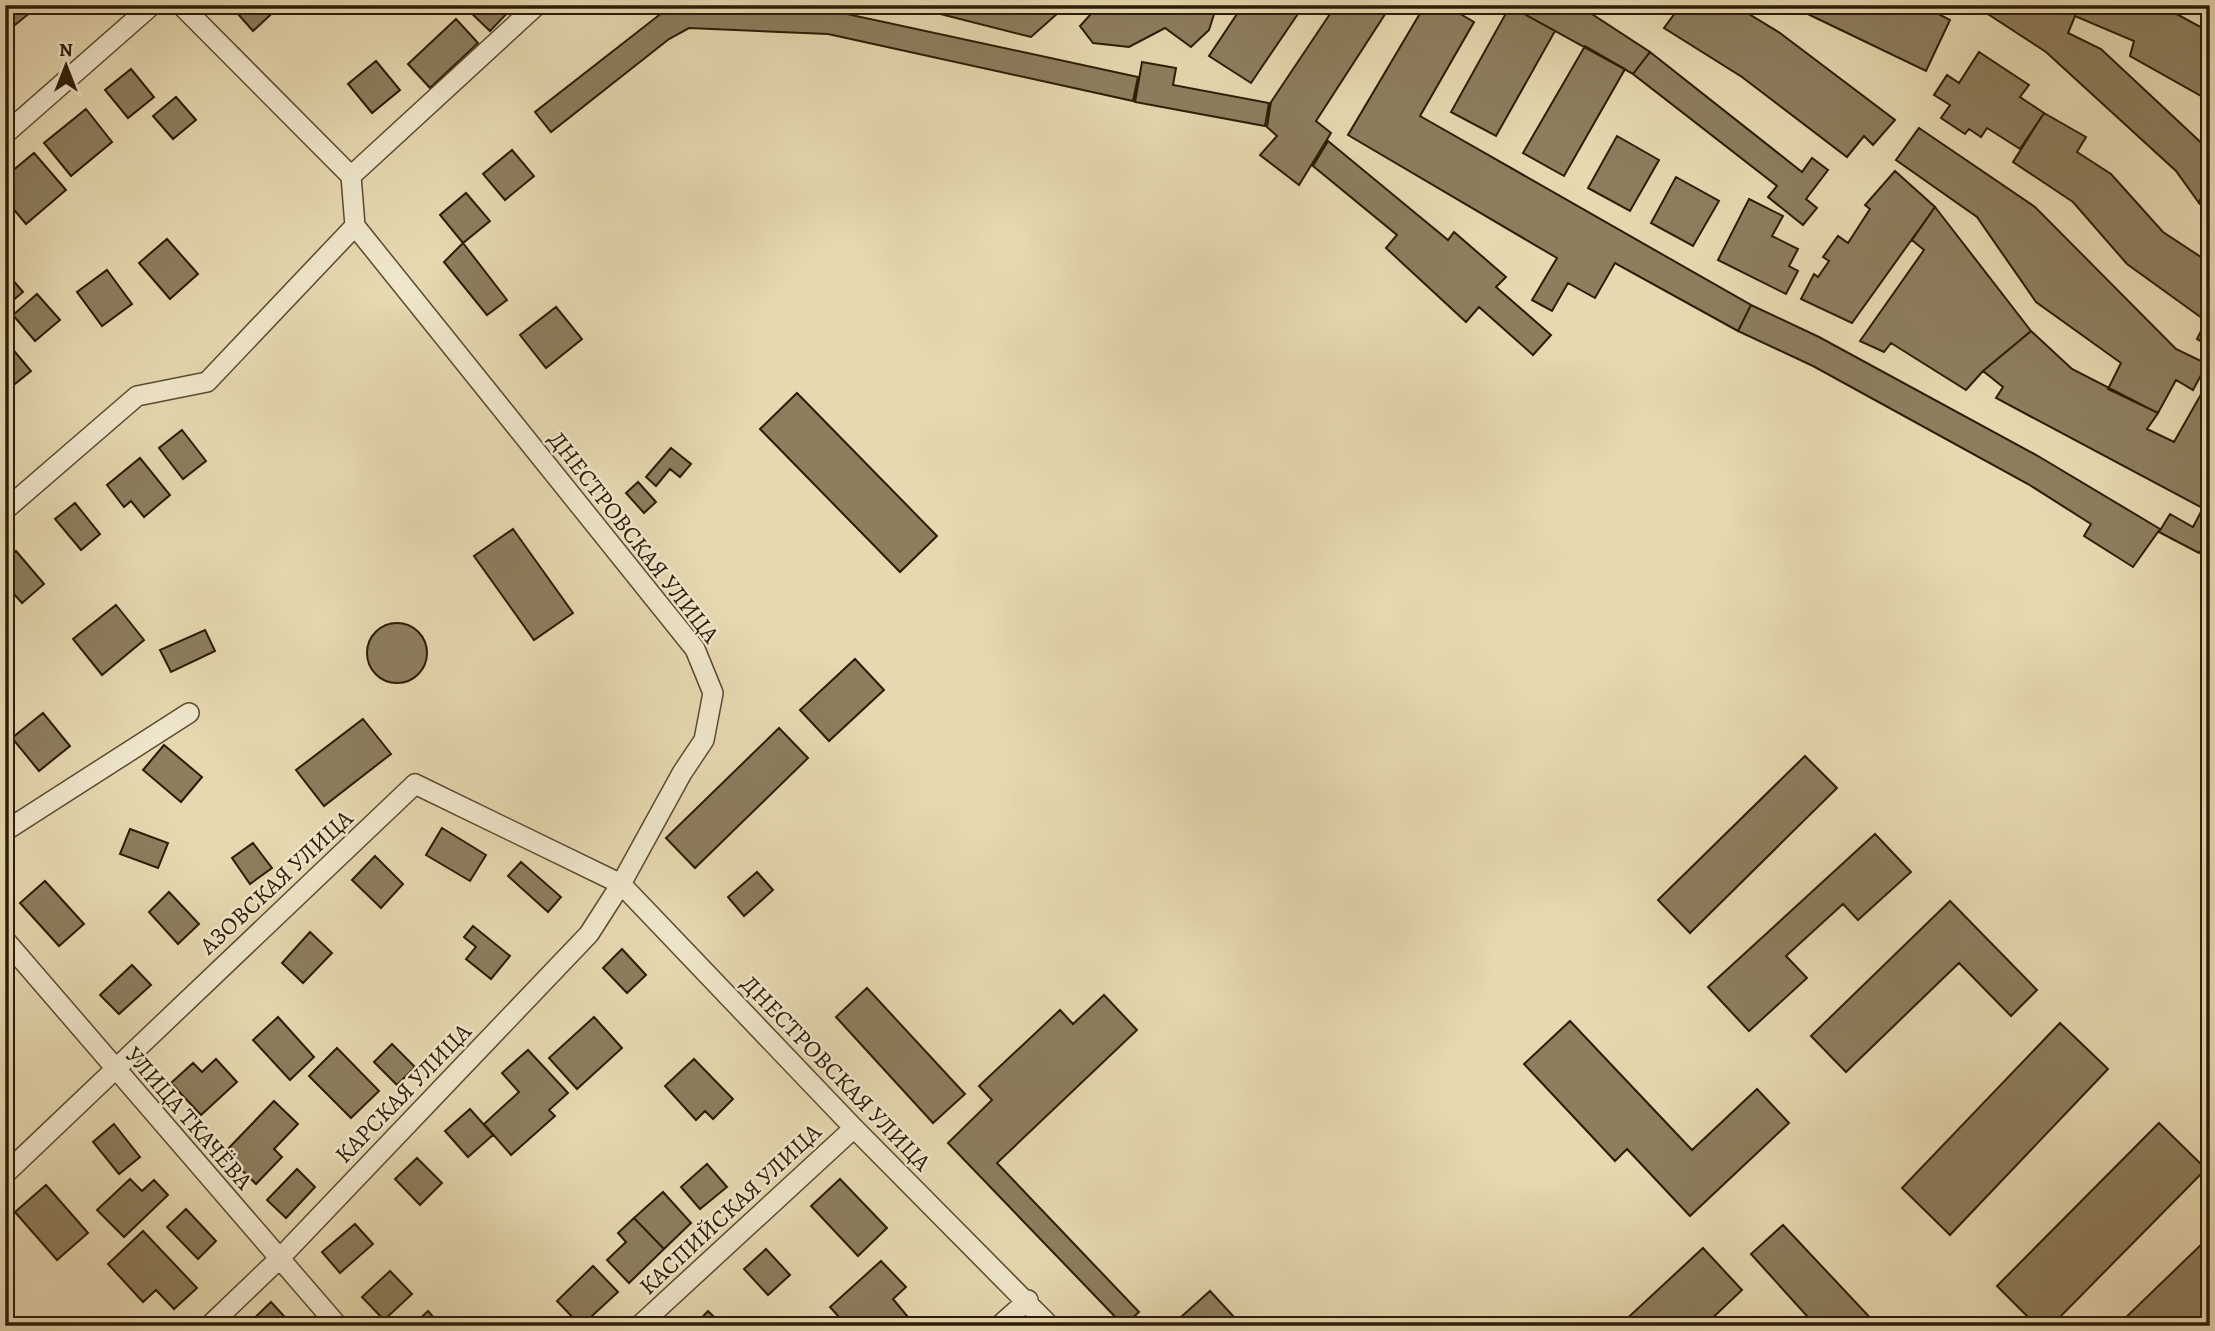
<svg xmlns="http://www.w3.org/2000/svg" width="2215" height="1331" font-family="Alegreya,serif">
<rect width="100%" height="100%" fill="#e6d8af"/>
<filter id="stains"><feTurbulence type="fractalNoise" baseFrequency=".00286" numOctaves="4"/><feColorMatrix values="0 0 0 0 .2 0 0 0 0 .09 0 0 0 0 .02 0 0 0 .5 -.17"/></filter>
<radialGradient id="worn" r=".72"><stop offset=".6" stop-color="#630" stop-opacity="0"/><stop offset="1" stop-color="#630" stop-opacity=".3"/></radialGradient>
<path fill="#8d7e5e" stroke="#2c1c07" stroke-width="2" d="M5 5H35L36 8 5 33Z
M230 5H281L253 31Z
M471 5H514V6L490 31 467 9Z
M679 5 833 11 1138 77 1133 101 828 34 689 28 669 39 551 132 535 112 663 12Z
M905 5H1067L1031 37Z
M1099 5H1217L1209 30 1191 47 1165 28 1129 47 1093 43 1080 26Z
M1243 5H1304L1251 83 1209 56Z
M1336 5H1391L1316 121 1331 133 1299 185 1260 155 1277 136 1267 127 1271 102Z
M1425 5H1445L1474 22 1420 116 1751 305 1738 331 1615 263 1595 298 1568 283 1552 311 1532 300 1557 258 1348 135Z
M1508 5H1578L1650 52 1633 74Z
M1681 5H1734L1780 33 1895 120 1873 145 1864 136 1847 157 1742 77 1664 28Z
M1789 5H1921L1950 20 1926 71Z
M1974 5H2160L2210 32V101L2130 56 2134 41 2075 16 2068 33 2101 49 2210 151V173L2199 203 2176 171 2046 52Z
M1510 6 1555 31 1496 136 1451 112Z
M456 19 478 43 430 88 408 64Z
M1585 46 1625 69 1564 176 1523 153Z
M1650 52 1802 172 1812 158 1828 170 1806 199 1817 208 1803 225 1768 197 1777 186 1633 74Z
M1979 52 2029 85 2020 97 2044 113 2020 149 1987 128 1981 137 1969 129 1965 134 1941 118 1950 105 1934 95 1947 75 1959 83Z
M376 61 400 90 372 113 348 84Z
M1142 62 1176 68 1173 85 1269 103 1265 126 1135 102Z
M131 69 154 97 128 118 105 90Z
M176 97 196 120 173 139 153 116Z
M86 109 112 142 71 176 44 143Z
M2044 113 2086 137 2077 152 2111 174 2163 232 2210 263V346L2197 339 2206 321 2127 264 2073 202 2013 162Z
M1919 128 2035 207 2176 349 2207 364 2193 390 2176 380 2158 413 2108 389 2121 363 2036 302 1977 217 1896 160Z
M1617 136 1659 160 1630 211 1588 188Z
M1328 141 1448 240 1454 232 1506 277 1496 287 1551 335 1533 355 1479 307 1466 322 1386 248 1397 235 1313 166Z
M512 150 534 176 505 200 483 174Z
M34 153 66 190 26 224 5 199V177Z
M1895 171 1935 207 1852 323 1801 299 1814 274 1818 277 1829 261 1823 257 1838 236 1848 243 1870 209 1865 205Z
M2210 173V209L2199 203Z
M1676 177 1719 201 1693 246 1651 223Z
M466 193 490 221 463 243 440 215Z
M1749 199 1783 216 1772 236 1798 249 1789 266 1798 271 1786 294 1718 260Z
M1935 207 2031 331 1983 371 1966 390 1891 343 1884 352 1860 341 1924 250 1912 240Z
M167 239 198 274 170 299 139 263Z
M463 243 507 300 487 315 444 262Z
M107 270 132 304 102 326 77 292Z
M5 271 23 292 5 307Z
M37 294 60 320 35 341 13 315Z
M1751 305 1819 337 2038 456 2160 529 2133 567 2084 536 2091 524 2028 484 1813 366 1738 331Z
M556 307 582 339 546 368 520 335Z
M2031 331 2072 369 2158 413 2147 429 2174 442 2204 389 2210 392V432L2202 447 2210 451V512L1996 398 2003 387 1983 371Z
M5 340 31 371 5 392Z
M797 393 937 536 900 572 760 429Z
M182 430 206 461 183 479 159 448Z
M671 448 691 464 680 477 670 469 656 486 646 477Z
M140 458 170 495 144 517 131 501 124 507 107 485Z
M638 482 656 502 644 513 626 493Z
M75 503 100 534 81 550 55 519Z
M2203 508 2210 512V540L2199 553 2159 532 2170 514 2193 527Z
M513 529 573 613 534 640 474 556Z
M16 551 44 584 22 603 5 584V561Z
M116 605 144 640 102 675 73 639Z
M367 653a30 30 0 1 1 60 0a30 30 0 1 1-60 0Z
M205 630 215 651 171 672 160 650Z
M855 659 884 690 829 741 800 710Z
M43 713 70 746 39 771 12 738Z
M363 719 391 754 324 806 296 770Z
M779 728 808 758 695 868 666 838Z
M164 745 202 777 181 802 143 770Z
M1805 756 1837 788 1690 933 1658 900Z
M442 828 486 855 470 881 426 855Z
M130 829 168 843 158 868 120 854Z
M1875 834 1911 872 1858 920 1843 904 1786 956 1807 978 1749 1031 1708 987Z
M253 843 272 868 250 884 232 858Z
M375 856 403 884 381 908 352 880Z
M521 862 561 897 548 912 508 876Z
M757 872 773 890 744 916 728 897Z
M45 881 84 924 59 946 20 903Z
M169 892 199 924 178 944 149 912Z
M1950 901 2037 990 2011 1016 1959 963 1846 1072 1811 1036Z
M473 926 510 956 491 979 466 959 476 947 464 937Z
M310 932 332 953 303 983 282 963Z
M622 949 646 975 627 993 603 968Z
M132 965 151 985 119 1014 100 995Z
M867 988 965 1094 933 1123 836 1017Z
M1104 995 1137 1030 997 1163 1139 1312 1124 1326 948 1143 992 1100 979 1086 1060 1010 1073 1024Z
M278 1017 314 1057 290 1080 253 1040Z
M594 1017 622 1048 577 1089 549 1058Z
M1570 1021 1692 1150 1757 1089 1789 1123 1690 1216 1627 1149 1615 1161 1524 1064Z
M2060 1023 2108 1069 1950 1235 1902 1188Z
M392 1044 415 1067 397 1085 374 1062Z
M337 1048 379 1091 351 1118 309 1076Z
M528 1050 568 1093 549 1110 555 1116 511 1155 484 1124 519 1092 502 1073Z
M216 1059 237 1082 201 1115 171 1083 193 1063 202 1072Z
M694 1059 733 1099 713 1119 705 1111 696 1120 665 1086Z
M274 1101 298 1124 274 1149 282 1157 256 1184 224 1153Z
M470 1109 493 1135 468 1157 445 1131Z
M2159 1123 2206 1169 2051 1326H2037L1997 1286Z
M114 1124 140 1157 119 1174 93 1142Z
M417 1158 442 1183 420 1205 395 1179Z
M707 1164 727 1187 700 1209 681 1187Z
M297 1169 315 1187 286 1218 267 1200Z
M130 1179 142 1191 154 1180 168 1195 124 1237 97 1210Z
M840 1179 887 1228 858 1256 811 1206Z
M46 1185 88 1233 57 1260 15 1212Z
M663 1192 691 1223 664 1249 634 1218Z
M186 1209 216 1241 198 1259 167 1227Z
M634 1218 664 1249 629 1283 607 1260 626 1242 618 1233Z
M355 1224 373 1244 340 1273 322 1252Z
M1783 1225 1877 1325 1816 1326 1751 1254Z
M143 1231 197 1288 174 1309 156 1290 143 1302 108 1264Z
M2210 1236V1319L2203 1326H2117Z
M1703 1248 1742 1290 1704 1326H1619Z
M766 1249 790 1275 768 1295 744 1269Z
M881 1261 906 1287 893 1299 908 1317 901 1326H847L830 1307Z
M593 1266 618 1292 581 1326 557 1301Z
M390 1271 412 1294 384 1320 362 1297Z
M1210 1291 1234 1317 1225 1326H1171Z
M271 1302 293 1326H246Z
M428 1311 441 1326H412Z
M708 1311 723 1326H694Z"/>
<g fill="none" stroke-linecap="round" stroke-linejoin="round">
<g stroke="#5a4b31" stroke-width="22">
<path id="minor" d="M181 5 351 176 355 226 695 649 713 693 704 740 682 773 621 884 854 1128 1050 1326
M5 134 152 5
M351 176 537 5
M5 510 137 396 207 382 355 226
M5 831 189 713
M5 940 338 1326
M5 1174 415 784 621 884 589 934 279 1259 209 1326
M639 1326 854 1128
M999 1326 1028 1300"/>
</g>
<use href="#minor" stroke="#efe6cb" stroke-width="19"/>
</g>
<g text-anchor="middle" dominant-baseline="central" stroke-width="5" stroke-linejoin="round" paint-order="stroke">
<g font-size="24" fill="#2c1c07" stroke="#efe6cb">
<text transform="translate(634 537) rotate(52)">ДНЕСТРОВСКАЯ УЛИЦА</text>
<text transform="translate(276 882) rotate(-43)">АЗОВСКАЯ УЛИЦА</text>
<text transform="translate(836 1073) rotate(46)">ДНЕСТРОВСКАЯ УЛИЦА</text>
<text transform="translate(403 1093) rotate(-46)">КАРСКАЯ УЛИЦА</text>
<text transform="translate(189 1118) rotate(49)">УЛИЦА ТКАЧЁВА</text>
<text transform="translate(730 1209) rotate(-43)">КАСПИЙСКАЯ УЛИЦА</text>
</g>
</g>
<rect width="2215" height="1331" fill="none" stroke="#e6d8af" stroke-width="28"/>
<rect x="7" y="7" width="2201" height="1317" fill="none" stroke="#2c1c07" stroke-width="3.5"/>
<rect x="14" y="14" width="2187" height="1303" fill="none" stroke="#2c1c07" stroke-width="2"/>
<g transform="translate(66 66)" stroke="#efe6cb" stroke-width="5" paint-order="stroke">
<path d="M0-5L12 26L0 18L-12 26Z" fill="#2c1c07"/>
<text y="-10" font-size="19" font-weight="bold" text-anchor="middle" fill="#2c1c07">N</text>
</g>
<rect width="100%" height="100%" filter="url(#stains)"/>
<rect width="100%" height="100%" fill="url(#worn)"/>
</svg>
